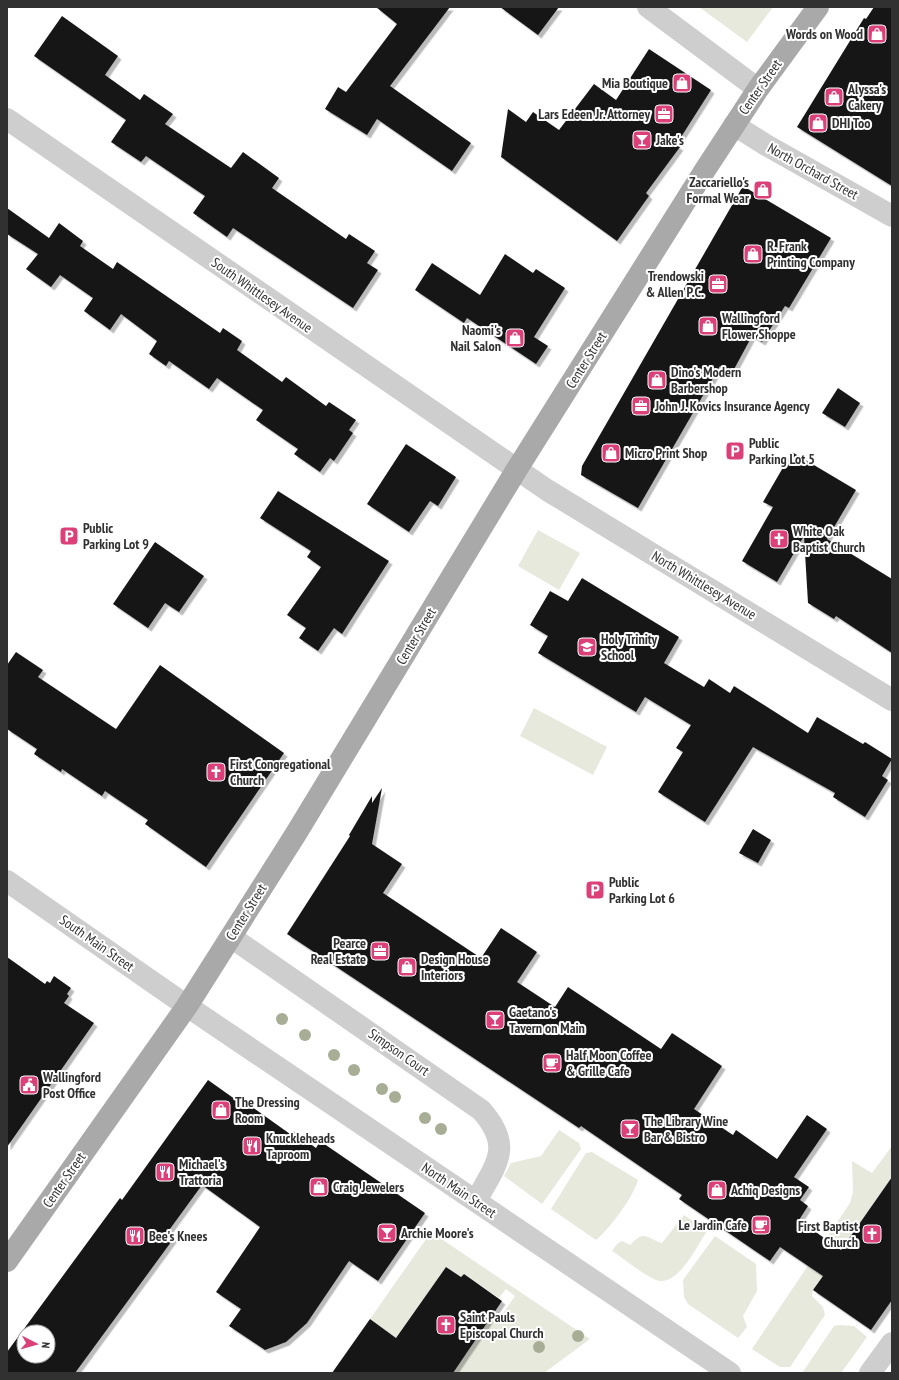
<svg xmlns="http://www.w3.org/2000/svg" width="899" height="1380" font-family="'PT Sans Narrow',sans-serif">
<defs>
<filter id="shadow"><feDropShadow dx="3.5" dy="3.5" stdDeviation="0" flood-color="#0004"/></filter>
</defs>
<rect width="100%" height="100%" fill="#fff"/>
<path fill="#e7e9dd" d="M699 7H773L747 42Z
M538 530 580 553 559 590 518 566Z
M534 708 607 747 593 775 520 736Z
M559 1130 579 1143 581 1149 542 1204 504 1176 511 1163 541 1156Z
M892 1146V1177L813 1290 812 1296 823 1307 825 1315 790 1367H780L752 1349 850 1203 853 1192 852 1161 872 1173Z
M592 1152 638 1180C634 1196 609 1230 596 1240L551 1209 586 1153Z
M684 1215 707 1231C697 1246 676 1291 654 1279 639 1272 626 1260 612 1251L617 1244 622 1241 630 1245C645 1229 646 1238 662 1243Z
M431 1232 590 1339 544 1373H453L493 1315 499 1319 515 1296 506 1289 499 1298 464 1274 461 1277 446 1267 396 1338 370 1319Z
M715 1236 756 1264 757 1291 743 1316 747 1327 738 1338 688 1304 684 1297 683 1280Z
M839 1325 854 1326 867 1337 841 1373H802L834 1326Z"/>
<path fill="#181818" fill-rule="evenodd" filter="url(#shadow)" d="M376 7H450L390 86 471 143 452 171 377 119 367 135 325 109 338 87 346 92 397 24Z
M500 7H559L538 35Z
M874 7H892V186L797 127 864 18 866 19Z
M62 16 118 56 105 75 140 100 144 94 173 114 165 124 231 168 243 152 279 178 272 188 346 239 349 234 375 251 367 263 378 270 353 308 233 228 227 237 193 213 205 196 146 156 141 162 111 142 126 120 34 56Z
M649 49 711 90 676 145 680 147 646 193 649 196 617 241 501 157 508 109 526 122 533 112 559 130 594 84 616 100Z
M743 186 831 238 789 308 785 306 762 342 752 336 732 373 720 366 638 508 581 475 582 466Z
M7 208 49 238 59 223 83 241 80 246 113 269 117 262 220 333 223 328 242 341 237 350 282 382 286 377 326 406 329 402 356 420 349 430 353 433 334 461 330 458 320 472 294 454 298 449 256 420 263 410 217 378 209 389 169 361 166 366 149 354 157 341 121 314 110 330 84 311 93 298 60 275 51 287 26 269 38 254 7 234Z
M505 254 533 273 536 269 565 288 534 337 548 346 536 364 467 318 464 323 415 290 432 263 480 295Z
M838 388 860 403 845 427 822 413Z
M406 444 456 477 438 506 430 501 409 532 367 504Z
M792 452 856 490 827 539 892 579V653L836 616 834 619 808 603 804 536 777 582 742 561 773 507 763 502Z
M278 491 389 561 342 634 334 628 318 651 299 638 306 628 287 615 321 567 307 557 311 551 260 518Z
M155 542 204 576 179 612 165 603 148 628 113 604Z
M582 578 679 637 664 663 704 687 709 679 730 693 734 686 808 733 817 717 863 744 865 742 892 759 882 776 888 780 865 817 833 797 835 793 753 747 705 822 658 792 683 752 676 748 691 725 645 697 636 712 538 653 548 636 530 625 550 591 568 601Z
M16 652 43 670 38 677 116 729 160 665 284 753 206 867 145 824 148 820 105 791 102 796 62 769 61 772 34 754 37 749 7 729V665Z
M382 788 372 844 402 864 383 893 481 958 501 928 537 952 517 982 555 1007 568 987 661 1049 672 1033 722 1066 694 1109 733 1135 736 1130 777 1159 807 1115 827 1129 794 1177 809 1187 800 1200 808 1206 799 1220 841 1250 892 1177V1300L871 1330 813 1290 823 1276 780 1247 770 1261 679 1199 682 1195 581 1126 579 1128 287 934 350 836 349 835 372 796V803Z
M753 829 771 840 758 863 739 853Z
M7 957 45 984 47 981 50 983 54 976 71 988 67 994 69 996 64 1003 94 1023 7 1147Z
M208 1080 246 1107 248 1104 290 1134 293 1131 316 1148 320 1141 425 1213 378 1281 349 1261 307 1323 286 1342 265 1350 229 1326 241 1309 216 1292 260 1227 202 1185 167 1233 174 1238 75 1373H7V1352L120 1198 122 1200ZM24 1332H48V1356H24Z
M446 1267 461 1277 464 1274 502 1301 453 1373H332L370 1319 396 1338Z"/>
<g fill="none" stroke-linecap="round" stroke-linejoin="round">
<path stroke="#cecece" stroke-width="22" d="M648 7 758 89
M7 119 547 490 892 700
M734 125 766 145 892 216
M7 881 187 1006 730 1373
M231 937 481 1110C514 1147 496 1164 476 1201
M870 1373 892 1343"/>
<path stroke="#a9a9a9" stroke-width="22" d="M7 1261 187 1006 297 832 517 469 705 170 758 89 818 7"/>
</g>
<g fill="#a8ad96">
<circle cx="282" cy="1019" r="6"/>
<circle cx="305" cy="1035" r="6"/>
<circle cx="334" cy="1055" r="6"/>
<circle cx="354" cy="1070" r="6"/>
<circle cx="382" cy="1089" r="6"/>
<circle cx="395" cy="1097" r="6"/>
<circle cx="425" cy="1118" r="6"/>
<circle cx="441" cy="1129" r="6"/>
<circle cx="578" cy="1336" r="6"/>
<circle cx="539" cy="1347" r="6"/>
</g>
<defs>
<g id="shop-square" transform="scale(1)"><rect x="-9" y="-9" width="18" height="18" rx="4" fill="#db4079" stroke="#fff"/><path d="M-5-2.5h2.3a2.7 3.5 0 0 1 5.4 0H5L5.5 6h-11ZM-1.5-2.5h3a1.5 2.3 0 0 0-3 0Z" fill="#fff"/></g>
<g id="office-square" transform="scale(1)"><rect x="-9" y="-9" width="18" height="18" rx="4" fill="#db4079" stroke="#fff"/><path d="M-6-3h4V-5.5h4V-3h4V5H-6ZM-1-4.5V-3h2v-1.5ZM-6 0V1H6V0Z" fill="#fff"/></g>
<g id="bar-square" transform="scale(1)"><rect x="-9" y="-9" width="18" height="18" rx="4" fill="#db4079" stroke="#fff"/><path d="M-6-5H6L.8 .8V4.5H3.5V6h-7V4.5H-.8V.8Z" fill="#fff"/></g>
<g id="parking-square" transform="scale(1)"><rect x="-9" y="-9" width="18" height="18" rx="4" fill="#db4079" stroke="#fff"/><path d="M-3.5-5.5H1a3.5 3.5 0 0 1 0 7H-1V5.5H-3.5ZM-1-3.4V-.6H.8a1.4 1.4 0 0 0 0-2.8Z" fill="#fff"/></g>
<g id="church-square" transform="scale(1)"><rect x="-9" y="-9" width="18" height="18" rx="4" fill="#db4079" stroke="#fff"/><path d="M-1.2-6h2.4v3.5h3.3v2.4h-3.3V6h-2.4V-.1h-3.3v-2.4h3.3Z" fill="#fff"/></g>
<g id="school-square" transform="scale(1)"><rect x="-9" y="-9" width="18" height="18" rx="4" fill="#db4079" stroke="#fff"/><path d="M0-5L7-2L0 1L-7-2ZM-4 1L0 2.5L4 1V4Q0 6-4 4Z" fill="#fff"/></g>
<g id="cafe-square" transform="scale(1)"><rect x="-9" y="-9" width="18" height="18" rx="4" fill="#db4079" stroke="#fff"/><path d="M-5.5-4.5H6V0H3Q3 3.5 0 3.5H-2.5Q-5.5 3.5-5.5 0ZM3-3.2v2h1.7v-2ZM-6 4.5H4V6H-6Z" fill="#fff"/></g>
<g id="civic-square" transform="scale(1)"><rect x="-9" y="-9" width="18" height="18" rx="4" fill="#db4079" stroke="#fff"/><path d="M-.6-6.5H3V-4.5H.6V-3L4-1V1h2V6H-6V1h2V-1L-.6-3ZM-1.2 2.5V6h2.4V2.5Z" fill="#fff"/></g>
<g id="restaurant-square" transform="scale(1)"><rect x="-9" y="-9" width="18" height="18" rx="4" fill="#db4079" stroke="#fff"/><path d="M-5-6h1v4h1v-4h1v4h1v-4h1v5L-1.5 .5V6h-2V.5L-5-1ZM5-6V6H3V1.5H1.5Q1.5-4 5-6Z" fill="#fff"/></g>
</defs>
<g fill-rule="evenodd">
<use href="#shop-square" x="877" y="34"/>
<use href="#shop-square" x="682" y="83"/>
<use href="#shop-square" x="834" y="97"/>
<use href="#office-square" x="664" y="114"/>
<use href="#shop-square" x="818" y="123"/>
<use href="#bar-square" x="642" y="140"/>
<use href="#shop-square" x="763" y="190"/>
<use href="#shop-square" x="753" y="254"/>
<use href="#office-square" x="718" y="284"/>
<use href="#shop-square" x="708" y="326"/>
<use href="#shop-square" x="515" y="338"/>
<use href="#shop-square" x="657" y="380"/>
<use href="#office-square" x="641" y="406"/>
<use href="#parking-square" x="735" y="451"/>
<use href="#shop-square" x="611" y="453"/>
<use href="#parking-square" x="69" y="536"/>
<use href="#church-square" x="779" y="539"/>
<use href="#school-square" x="587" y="647"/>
<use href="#church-square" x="216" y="772"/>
<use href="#parking-square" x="595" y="890"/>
<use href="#office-square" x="380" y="951"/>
<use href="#shop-square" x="407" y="967"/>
<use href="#bar-square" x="495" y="1020"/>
<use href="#cafe-square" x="552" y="1063"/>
<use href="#civic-square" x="29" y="1085"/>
<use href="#shop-square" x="221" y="1110"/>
<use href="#bar-square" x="630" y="1129"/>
<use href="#restaurant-square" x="252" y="1146"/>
<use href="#restaurant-square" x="165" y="1172"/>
<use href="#shop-square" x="319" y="1187"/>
<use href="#shop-square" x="717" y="1190"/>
<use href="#cafe-square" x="761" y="1225"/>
<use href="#bar-square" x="387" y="1233"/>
<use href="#church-square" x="872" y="1234"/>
<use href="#restaurant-square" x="135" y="1236"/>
<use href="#church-square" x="446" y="1325"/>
</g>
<g text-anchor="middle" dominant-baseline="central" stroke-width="4" stroke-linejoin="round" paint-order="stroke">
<g font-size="14" font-weight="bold" fill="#313131" stroke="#fff" text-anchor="start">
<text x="863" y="34" text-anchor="end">Words on Wood</text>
<text x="668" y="83" text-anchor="end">Mia Boutique</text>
<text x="848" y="89">Alyssa's<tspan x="848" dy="16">Cakery</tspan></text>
<text x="650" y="114" text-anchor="end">Lars Edeen Jr. Attorney</text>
<text x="832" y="123">DHI Too</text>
<text x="656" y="140">Jake's</text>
<text x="749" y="182" text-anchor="end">Zaccariello's<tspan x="749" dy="16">Formal Wear</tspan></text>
<text x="767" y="246">R. Frank<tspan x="767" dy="16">Printing Company</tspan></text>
<text x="704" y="276" text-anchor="end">Trendowski<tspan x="704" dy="16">&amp; Allen P.C.</tspan></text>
<text x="722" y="318">Wallingford<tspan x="722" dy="16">Flower Shoppe</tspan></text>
<text x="501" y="330" text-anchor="end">Naomi's<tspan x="501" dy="16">Nail Salon</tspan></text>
<text x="671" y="372">Dino's Modern<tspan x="671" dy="16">Barbershop</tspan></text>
<text x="655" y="406">John J. Kovics Insurance Agency</text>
<text x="749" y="443">Public<tspan x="749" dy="16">Parking Lot 5</tspan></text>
<text x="625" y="453">Micro Print Shop</text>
<text x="83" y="528">Public<tspan x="83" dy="16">Parking Lot 9</tspan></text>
<text x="793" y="531">White Oak<tspan x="793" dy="16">Baptist Church</tspan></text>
<text x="601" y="639">Holy Trinity<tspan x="601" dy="16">School</tspan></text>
<text x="230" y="764">First Congregational<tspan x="230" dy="16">Church</tspan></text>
<text x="609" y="882">Public<tspan x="609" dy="16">Parking Lot 6</tspan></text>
<text x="366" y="943" text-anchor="end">Pearce<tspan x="366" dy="16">Real Estate</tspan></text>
<text x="421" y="959">Design House<tspan x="421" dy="16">Interiors</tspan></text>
<text x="509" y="1012">Gaetano's<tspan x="509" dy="16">Tavern on Main</tspan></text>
<text x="566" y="1055">Half Moon Coffee<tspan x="566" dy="16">&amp; Grille Cafe</tspan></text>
<text x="43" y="1077">Wallingford<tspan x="43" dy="16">Post Office</tspan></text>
<text x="235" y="1102">The Dressing<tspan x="235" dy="16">Room</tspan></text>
<text x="644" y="1121">The Library Wine<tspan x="644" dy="16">Bar &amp; Bistro</tspan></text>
<text x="266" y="1138">Knuckleheads<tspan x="266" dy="16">Taproom</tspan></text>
<text x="179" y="1164">Michael's<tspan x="179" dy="16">Trattoria</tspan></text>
<text x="333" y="1187">Craig Jewelers</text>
<text x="731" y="1190">Achiq Designs</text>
<text x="747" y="1225" text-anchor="end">Le Jardin Cafe</text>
<text x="858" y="1226" text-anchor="end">First Baptist<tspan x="858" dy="16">Church</tspan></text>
<text x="401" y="1233">Archie Moore's</text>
<text x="149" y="1236">Bee's Knees</text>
<text x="460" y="1317">Saint Pauls<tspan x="460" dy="16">Episcopal Church</tspan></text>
</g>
<g font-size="14" fill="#313131" stroke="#fff">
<text transform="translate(760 87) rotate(-55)">Center Street</text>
<text transform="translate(813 171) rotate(29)">North Orchard Street</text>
<text transform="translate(262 295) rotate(35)">South Whittlesey Avenue</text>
<text transform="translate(586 360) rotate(-58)">Center Street</text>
<text transform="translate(704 585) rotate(31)">North Whittlesey Avenue</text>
<text transform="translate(416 636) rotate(-59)">Center Street</text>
<text transform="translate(246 912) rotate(-58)">Center Street</text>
<text transform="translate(97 943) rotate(35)">South Main Street</text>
<text transform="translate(399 1052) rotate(35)">Simpson Court</text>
<text transform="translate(64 1180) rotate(-55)">Center Street</text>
<text transform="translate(459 1190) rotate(34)">North Main Street</text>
</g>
</g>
<rect width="899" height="1380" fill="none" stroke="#313131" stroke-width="16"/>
<g transform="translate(36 1344) rotate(96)"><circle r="19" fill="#ffffff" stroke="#adadad"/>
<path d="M0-3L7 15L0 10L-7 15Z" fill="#db4079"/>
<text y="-6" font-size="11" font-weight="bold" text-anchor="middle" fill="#313131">N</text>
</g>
</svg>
